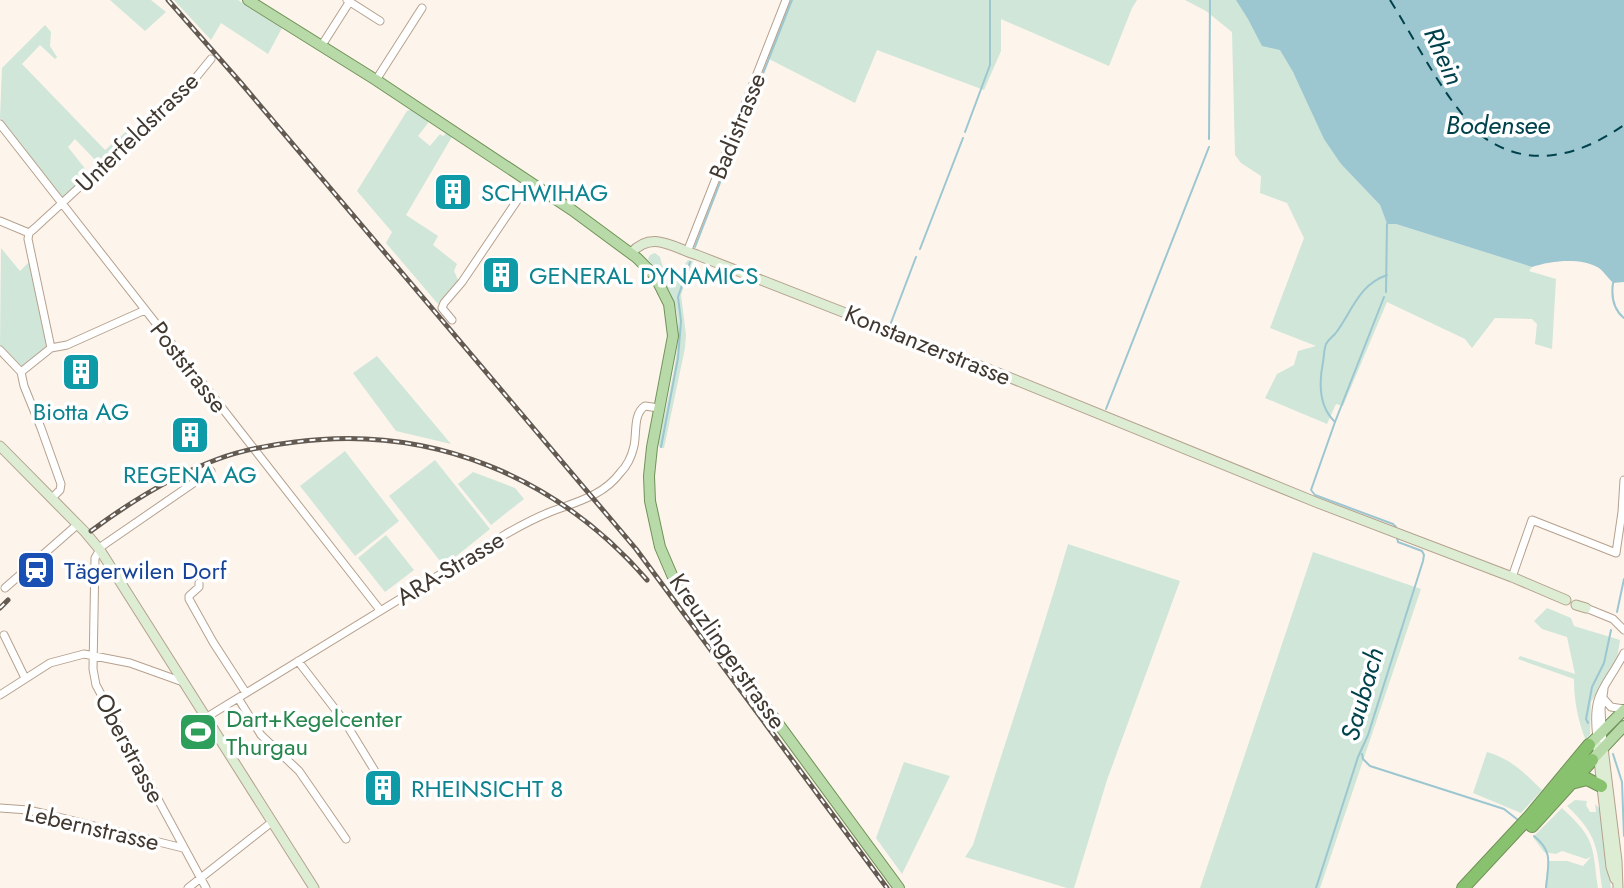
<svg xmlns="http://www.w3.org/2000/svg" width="1624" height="888" font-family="Jost,sans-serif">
<rect width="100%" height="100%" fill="#fdf4ec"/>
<path fill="#cfe6d9" d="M110 0H151L166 12 145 31Z
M174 0H238L282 28 268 54 221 23 211 40Z
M786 0H1137L1132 8 1109 66 1001 19V51L984 90 877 50 855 103 771 60 765 55Z
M1185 0H1245L1280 49 1293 72 1341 164 1380 205 1387 224H1396L1532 267 1529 271 1556 279 1552 349 1535 344 1537 324 1532 319 1495 318 1472 348 1465 339 1387 302 1343 406 1336 404 1327 424 1265 398 1277 374 1294 365 1298 351 1316 346 1270 328 1304 238 1287 203 1260 193 1261 176 1241 163 1235 155 1232 32 1206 11Z
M45 25 51 32 50 46 57 57 55 59 40 45 22 64 105 150 128 130 132 134 127 141 100 165 75 139 68 147 90 175 63 197 59 198 0 118 2 68Z
M413 109 428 118V123L418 136 430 146 440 134 443 136 447 133 453 135 406 215 438 236 433 245 457 264 454 271 459 282 438 304 386 243 392 232 357 191 407 111Z
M1 248 20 271 32 259 51 348 21 372 0 347Z
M655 253 660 257 666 279 674 278 688 260 693 261 681 295 686 335 685 348 664 448H660L658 444C665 407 687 337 674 302 668 286 658 272 648 259L650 255Z
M377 356 451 444 396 431 353 373Z
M345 451 399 521 355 556 300 486Z
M435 460 490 529 444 566 389 496Z
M473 472 515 488 524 499 491 525 458 484Z
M386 535 414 570 385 592 358 558Z
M1068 544 1180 581 1107 780 1074 888H1067L965 857 973 845C1004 744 1039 645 1068 544Z
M1313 552 1421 589 1320 888H1200Z
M1547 608 1571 618 1574 626 1620 640 1617 659 1591 702 1590 734 1586 741C1578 721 1574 701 1574 679L1518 659 1520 656 1575 674 1567 637 1542 629 1534 621Z
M1487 752C1513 760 1523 772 1542 790L1521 813 1473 793Z
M904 762 950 776 902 874 876 838Z
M1575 800 1587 801 1586 805 1590 812H1596L1595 804 1600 809 1611 888H1602C1597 848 1598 835 1567 806Z
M1562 808C1596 840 1592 844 1598 888H1545L1548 861H1567L1583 866 1591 857 1586 859 1562 851 1556 854 1544 852 1533 837Z"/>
<path fill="#9cc7d0" d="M1236 0H1624V282L1613 283C1608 278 1604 272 1599 268 1580 257 1551 261 1532 267L1396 224H1387L1380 205 1341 164 1324 139 1293 72 1280 50 1262 46 1248 19Z"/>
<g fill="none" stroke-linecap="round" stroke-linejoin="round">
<path stroke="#9cc7d0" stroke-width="2" d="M965 132 990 65V0
M1209 139 1210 0
M733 150 792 0
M695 247 728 162
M920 249 963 138
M1613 283C1611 297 1613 309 1624 318
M1386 292 1387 224
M1384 297 1335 422 1311 490 1315 495 1393 524 1396 527
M889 328 916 257
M1106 409 1209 147
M1334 421C1319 406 1319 382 1323 362 1324 357 1324 349 1326 344 1329 339 1331 338 1335 334 1352 312 1358 285 1387 275
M661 447 678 358 681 321 678 297 690 262
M1617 612 1624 579
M1588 723 1586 719 1592 687 1604 663 1611 630
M1362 754 1363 759 1370 766 1504 809 1518 820
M1613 754 1622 782 1624 836
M1534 836C1554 852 1548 864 1546 888
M1316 888 1358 757 1368 735 1423 561 1424 555 1422 551 1398 542 1397 538"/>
<path stroke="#00424c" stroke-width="2" stroke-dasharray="10 8" stroke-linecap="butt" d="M1390 0C1414 38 1434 79 1462 114 1467 120 1472 128 1478 133 1526 171 1578 157 1624 125"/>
<g stroke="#b6a18d" stroke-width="9">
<path id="street" d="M347 0 380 21
M322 45 350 1
M376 80 422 8
M0 124 380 610
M0 221 29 233 35 228 189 86 211 59
M687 252 786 0
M452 320 442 308 444 303 462 282 529 183
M51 348 67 345 145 310
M0 350 21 372
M21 372 51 348 28 239 29 233
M21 372 24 386 41 428 61 484 60 490 52 498
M1512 577 1532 520 1616 553 1622 512 1624 480
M199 583V587L189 596V599L213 642 246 693
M5 588 78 524
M1586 608 1613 619 1624 630
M4 635 25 678
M298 661 345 722 381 781
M0 695 50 663 84 654 130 663 183 682
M238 698 261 735 299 771 346 839
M1603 698 1611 707 1624 709
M207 717 506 534C520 526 535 518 550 512 576 502 603 496 620 473 627 466 632 455 634 446 637 432 633 414 645 406L659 408
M1597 738C1591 692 1605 690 1624 653
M1603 748 1601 709 1604 689
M389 793 391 796
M0 808 28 810 46 814 183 848
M188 888 272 822
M206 888 96 685 93 669 95 558 102 546 211 471"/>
</g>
<g stroke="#b6a18d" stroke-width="11">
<path id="secondary" d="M631 253C652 230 672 247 697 255L996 372 1318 503 1512 577 1566 600
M0 446 85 532 100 550 314 888
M1576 605 1586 608
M1589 745H1597L1603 748 1617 861 1618 888
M1598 751 1611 867 1615 879"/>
</g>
<g stroke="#709258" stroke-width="12">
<path id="primary" d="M248 0 376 80 572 210 637 258 655 276 669 304 673 336 652 447 649 476 650 501 660 547 672 575 689 602 899 888
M1589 745 1624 710
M1592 760 1624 726"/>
</g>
<g stroke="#709258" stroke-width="14">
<path id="highway" d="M1571 783 1587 779 1601 786
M1532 826 1592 760
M1463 888 1530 816 1589 745"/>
</g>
<use href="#street" stroke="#fff" stroke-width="7"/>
<use href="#secondary" stroke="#dcedd4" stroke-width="9"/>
<use href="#primary" stroke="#b8daa8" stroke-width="10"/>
<use href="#highway" stroke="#89c26e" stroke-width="12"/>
<g stroke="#635a52" stroke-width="5">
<path id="rail" d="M168 0 241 83 636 549 887 888
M91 531C130 502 172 476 218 459 243 450 269 445 295 442 431 424 558 477 647 580
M0 608 8 600"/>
</g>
<use href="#rail" stroke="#fff" stroke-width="2" stroke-dasharray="6" stroke-linecap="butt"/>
</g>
<defs>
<g id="building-square" transform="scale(2)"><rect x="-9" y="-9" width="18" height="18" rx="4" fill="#0f9aa8" stroke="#fff"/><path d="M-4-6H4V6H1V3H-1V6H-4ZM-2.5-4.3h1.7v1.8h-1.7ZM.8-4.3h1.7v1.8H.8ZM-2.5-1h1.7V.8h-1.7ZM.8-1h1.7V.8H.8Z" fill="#fff"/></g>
<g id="station-square" transform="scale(2)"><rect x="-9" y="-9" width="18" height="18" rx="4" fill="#1a4fb4" stroke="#fff"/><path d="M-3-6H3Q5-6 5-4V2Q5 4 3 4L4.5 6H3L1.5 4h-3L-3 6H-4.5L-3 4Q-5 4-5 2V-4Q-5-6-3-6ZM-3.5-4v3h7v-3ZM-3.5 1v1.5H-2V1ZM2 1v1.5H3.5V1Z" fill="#fff"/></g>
<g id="stadium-square" transform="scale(2)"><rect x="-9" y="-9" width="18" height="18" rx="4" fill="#2e9e5b" stroke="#fff"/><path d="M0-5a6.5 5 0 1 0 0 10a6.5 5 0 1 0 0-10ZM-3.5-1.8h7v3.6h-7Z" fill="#fff"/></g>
</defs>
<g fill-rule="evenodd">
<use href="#building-square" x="453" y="192"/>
<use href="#building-square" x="501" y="275"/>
<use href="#building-square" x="81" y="372"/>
<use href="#building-square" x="190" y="435"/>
<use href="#station-square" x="36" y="570"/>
<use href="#stadium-square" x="198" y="732"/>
<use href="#building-square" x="383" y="788"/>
</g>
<g text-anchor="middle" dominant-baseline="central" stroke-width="7" stroke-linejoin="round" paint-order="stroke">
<g font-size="24" fill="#413830" stroke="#fff">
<text transform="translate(737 126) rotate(-68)">Badistrasse</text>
<text transform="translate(137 132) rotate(-44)">Unterfeldstrasse</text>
<text transform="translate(928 345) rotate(22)">Konstanzerstrasse</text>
<text transform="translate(189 367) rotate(52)">Poststrasse</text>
<text transform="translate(450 568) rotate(-31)">ARA-Strasse</text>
<text transform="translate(728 651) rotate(55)">Kreuzlingerstrasse</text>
<text transform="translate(130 748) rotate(62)">Oberstrasse</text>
<text transform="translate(92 827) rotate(13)">Lebernstrasse</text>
</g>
<g font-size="24" fill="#0d838f" stroke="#fff" text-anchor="start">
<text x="481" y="192">SCHWIHAG</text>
<text x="529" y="275">GENERAL DYNAMICS</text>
<text x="81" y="411" text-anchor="middle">Biotta AG</text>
<text x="190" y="474" text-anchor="middle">REGENA AG</text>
<text x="411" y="788">RHEINSICHT 8</text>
</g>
<g font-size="24" fill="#164399" stroke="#fff" text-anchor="start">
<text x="64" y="570">Tägerwilen Dorf</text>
</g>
<g font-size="24" fill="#27864d" stroke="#fff" text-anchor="start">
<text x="226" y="718">Dart+Kegelcenter<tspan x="226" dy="28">Thurgau</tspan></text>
</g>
<g font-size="26" font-style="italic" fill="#00424c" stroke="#fff">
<text transform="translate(1444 56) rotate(66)">Rhein</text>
<text x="1498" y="125">Bodensee</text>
<text transform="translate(1362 694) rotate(-74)">Saubach</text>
</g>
</g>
</svg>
